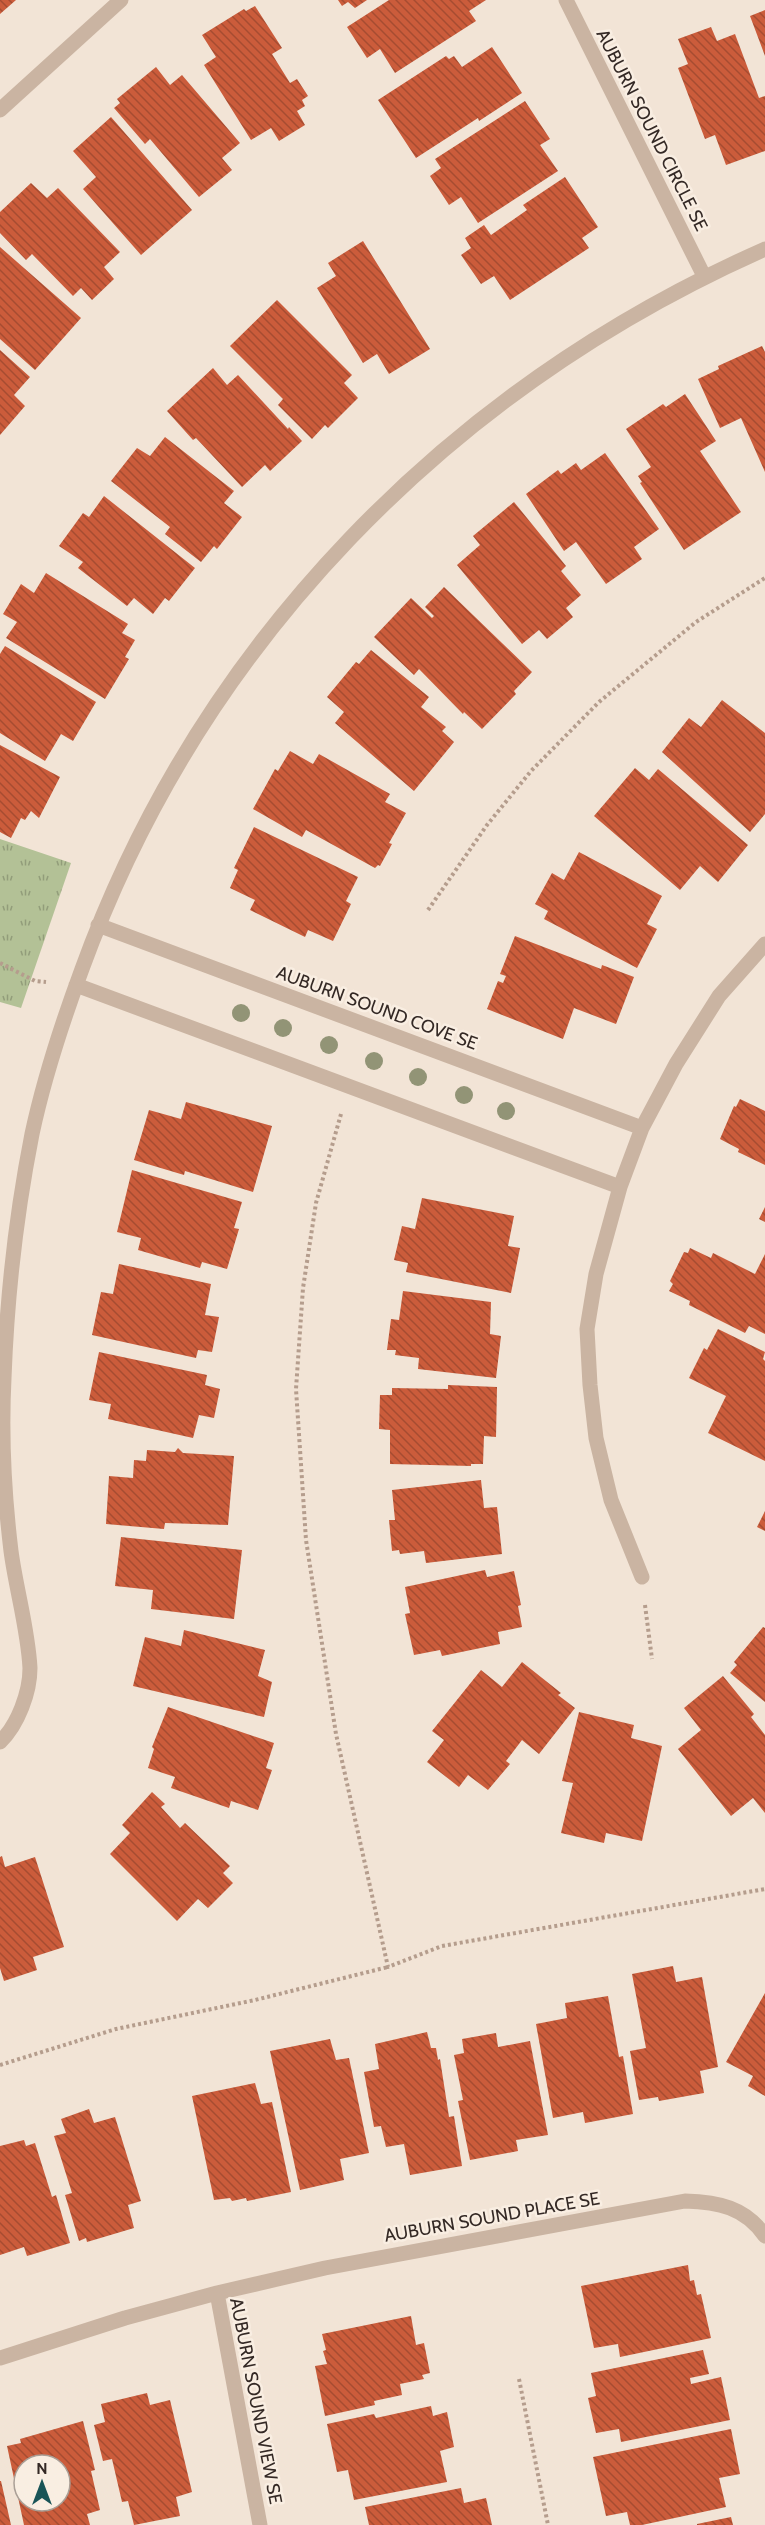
<svg xmlns="http://www.w3.org/2000/svg" width="765" height="2525" font-family="Cabin,sans-serif">
<defs>
<pattern id="park-tufts" width="24" height="20" patternUnits="userSpaceOnUse" patternTransform="scale(1.5)"><rect width="24" height="20" fill="#b3c196"/><path d="M3 7l-1-3M5 7V3M7 7l1-3M15 17l-1-3M17 17v-4M19 17l1-3" fill="none" stroke="#929d7a"/></pattern>
<pattern id="building-back-hatch" width="6" height="6" patternUnits="userSpaceOnUse" patternTransform="scale(1.5)"><rect width="6" height="6" fill="#cb5c3b"/><path d="M-1 5l2 2M0 0l6 6M5-1l2 2" fill="none" stroke="#a64c31"/></pattern>
</defs>
<rect width="100%" height="100%" fill="#f2e4d6"/>
<path fill="url(#park-tufts)" d="M0 839 71 863 21 1008 0 1002Z"/>
<path fill="url(#building-back-hatch)" fill-rule="evenodd" d="M0 0H16L0 14Z
M338 0H367L355 8 348 2 342 6Z
M389 0H486L469 11 476 21 395 73 380 49 367 58 347 27Z
M255 6 282 48 272 54 290 83 297 79 308 96 302 100 305 106 297 111 305 125 279 141 271 128 251 140 204 65 216 57 202 35 244 9 246 11Z
M765 10V56L750 16Z
M711 27 717 41 735 34 759 98 765 96V151L726 165 715 135 705 139 678 68 688 64 678 39Z
M492 47 522 93 479 121 478 118 416 158 378 100 446 56 449 59 454 56 462 67Z
M156 67 170 85 182 75 240 143 222 158 232 170 199 197 150 139 145 144 114 108 120 103 117 99Z
M525 101 550 139 540 145 558 171 478 223 461 197 449 205 430 176 441 168 435 159Z
M111 117 192 210 141 255 83 189 96 177 73 151Z
M565 177 598 227 582 238 589 248 510 300 494 276 481 284 461 255 471 248 465 238 484 225 491 235 527 210 523 205Z
M31 183 47 198 58 188 120 252 104 267 114 279 92 300 81 288 73 296 32 254 26 260 0 233V212Z
M363 241 430 349 389 374 377 354 363 363 317 288 336 276 328 263Z
M0 247 81 318 35 370 0 339Z
M277 300 352 375 344 383 358 398 328 428 325 425 312 439 278 405 283 399 230 346Z
M762 346 765 352V472L741 418 720 428 698 379 719 369 718 366Z
M0 350 30 377 14 395 25 406 0 435Z
M213 368 227 385 238 375 288 429 289 427 302 441 270 471 265 465 242 487 196 438 193 440 167 411Z
M685 394 716 441 700 451 741 512 684 550 640 483 642 482 638 476 651 467 626 429 663 404 666 407Z
M165 437 234 491 224 503 242 517 217 549 214 546 201 562 165 534 170 527 111 481 137 448 150 456Z
M605 453 659 529 634 547 642 559 606 584 576 542 564 551 526 494 558 470 561 474 576 463 581 470Z
M104 496 195 568 169 601 165 598 153 614 134 598 127 606 78 568 83 562 59 546 83 513 89 517Z
M514 502 566 566 561 571 581 595 566 608 573 617 547 639 539 630 522 644 457 565 480 545 473 536Z
M46 573 128 624 122 633 135 640 125 657 129 659 105 699 6 638 17 622 3 614 21 584 34 593Z
M444 587 532 672 514 691 516 694 482 729 464 712 463 714 419 669 414 675 374 637 411 598 432 618 434 616 425 607Z
M5 646 96 702 73 741 61 734 45 761 0 733V654Z
M371 650 429 697 421 707 446 727 442 731 454 742 414 791 335 723 344 712 327 697 356 662 359 664Z
M722 700 765 733V814L750 832 662 752 689 718 701 727Z
M0 745 60 777 39 818 31 811 25 820 21 818 11 838 0 832Z
M290 751 313 764 319 754 390 794 385 802 406 813 389 843 392 844 380 866 378 865 375 868 306 830 302 837 253 809 275 769 278 771Z
M635 768 649 780 658 769 748 845 718 882 700 866 680 890 594 816Z
M254 827 358 877 346 901 351 904 333 941 308 930 305 937 250 910 255 900 230 888 238 870 234 868Z
M579 852 662 896 647 924 657 929 637 968 544 919 548 911 535 904 552 873 564 880Z
M515 936 601 969 602 965 634 977 616 1024 574 1008 563 1039 487 1009 498 981 503 983 506 976 500 974Z
M740 1099 765 1111V1165L738 1152 739 1149 720 1139 734 1106 736 1107Z
M186 1102 272 1126 253 1192 185 1171 184 1175 134 1160 149 1110 181 1119Z
M132 1170 242 1202 234 1228 239 1229 227 1269 202 1262 200 1268 138 1250 141 1238 117 1232Z
M422 1198 514 1216 508 1246 520 1248 511 1293 406 1272 408 1263 394 1260 402 1226 415 1229Z
M765 1207V1222L759 1219Z
M690 1248 711 1258 713 1253 755 1274 765 1254V1334L749 1326 745 1333 689 1305 690 1301 669 1291 673 1284 670 1281 684 1252 688 1253Z
M119 1264 211 1284 205 1315 219 1317 212 1352 198 1350 196 1358 92 1335 101 1292 113 1294Z
M403 1291 491 1302 490 1334 501 1336 496 1378 418 1369 419 1358 395 1355 396 1350H387L391 1319 399 1320Z
M718 1329 765 1352 763 1359 765 1361V1461L708 1433 726 1396 689 1378 704 1348 707 1350Z
M99 1352 207 1375 205 1385 220 1389 214 1418 199 1415 193 1438 108 1419 111 1404 89 1400Z
M448 1385 497 1387 496 1437 484 1436 483 1464H471V1466L390 1464V1430L379 1429 380 1395H392V1388L448 1389Z
M178 1448 183 1453 234 1456 228 1525 165 1523 164 1529 106 1524 109 1476 133 1478 134 1460 146 1461 147 1450 175 1452Z
M481 1480 484 1508 497 1507 502 1554 426 1563 424 1551 400 1554 399 1550 392 1551 389 1520H395L392 1490Z
M765 1511V1531L757 1527Z
M121 1537 242 1550 234 1619 151 1609 153 1590 115 1586Z
M485 1570 487 1577 514 1571 521 1605 518 1606 522 1627 498 1632 500 1644 442 1656 440 1650 414 1655 405 1614 410 1613 405 1587Z
M763 1627 765 1628V1702L730 1673 737 1665 734 1662Z
M184 1630 265 1650 258 1676 272 1682 264 1717 133 1686 145 1637 181 1646Z
M522 1662 561 1693 558 1695 575 1708 539 1754 522 1740 506 1761 510 1764 488 1790 468 1775 459 1787 427 1762 444 1740 432 1731 481 1670 502 1687Z
M723 1676 754 1714 751 1717 765 1735V1813L753 1798 731 1816 678 1749 701 1730 684 1708Z
M168 1707 274 1743 266 1768 272 1770 258 1810 231 1801 229 1808 171 1788 175 1777 148 1768 154 1749 152 1747Z
M579 1712 634 1725 631 1738 662 1746 642 1841 606 1833 604 1843 561 1833 573 1783 562 1781Z
M152 1792 165 1804 161 1807 180 1828 185 1823 230 1866 223 1873 233 1883 208 1908 198 1899 177 1921 110 1854 130 1833 122 1825Z
M2 1856 5 1867 35 1857 64 1947 33 1957 37 1970 4 1981 0 1968V1857Z
M673 1966 676 1982 702 1977 718 2067 700 2071 704 2093 659 2101 658 2097 639 2100 630 2051 646 2048 632 1974Z
M765 1993V2096L748 2086 753 2076 726 2062Z
M608 1996 619 2057 623 2056 633 2114 585 2123 583 2112 553 2118 536 2024 567 2018 565 2003Z
M427 2032 431 2048H436L438 2060 440 2059 449 2117 454 2116 462 2166 410 2175 404 2144 386 2147 381 2126 374 2127 364 2072 379 2069 375 2044Z
M496 2033 498 2047 530 2041 548 2135 516 2140 518 2151 470 2160 458 2101 463 2100 454 2055 464 2053 462 2039Z
M330 2039 336 2060 349 2058 369 2153 340 2159 344 2180 300 2190 270 2051Z
M255 2083 261 2104 272 2102 291 2192 247 2201 246 2198 232 2201 230 2198 214 2200 192 2096Z
M89 2109 94 2123 115 2117 141 2201 128 2205 134 2228 87 2242 86 2238 79 2241 65 2195 72 2193 54 2136 66 2133 61 2119Z
M24 2140 26 2146 35 2143 52 2197 56 2195 70 2243 27 2256 24 2247 0 2255V2146Z
M688 2265 690 2281 694 2280 697 2295 701 2294 711 2338 620 2357 618 2344 594 2348 581 2286Z
M411 2316 416 2345 424 2343 430 2373 422 2375 424 2379 400 2384 402 2395 374 2401 375 2405 325 2416 315 2366 327 2364 323 2351 326 2350 322 2334Z
M703 2350 709 2374 690 2378 691 2384 721 2377 730 2420 621 2442 619 2429 596 2433 588 2398 596 2396 591 2373Z
M147 2393 150 2405 170 2400 192 2492 176 2497 180 2516 134 2525 128 2501 122 2502 112 2459 103 2461 94 2425 105 2422 101 2404Z
M431 2406 433 2416 447 2412 454 2447 440 2451 447 2482 354 2500 348 2470 337 2472 327 2424 374 2414 376 2418Z
M83 2421 95 2470 91 2471 100 2510 87 2514 90 2525H24L7 2446 21 2443 20 2439ZM24 2465H60V2501H24Z
M731 2429 740 2474 719 2478 726 2507 642 2525H630L627 2512 606 2516 593 2457Z
M0 2481H1L11 2525H0Z
M461 2488 464 2503 486 2498 492 2525H369L365 2507Z
M731 2517 733 2525H697V2524Z"/>
<g fill="none" stroke-linecap="round" stroke-linejoin="round">
<path stroke="#b59d8d" stroke-width="4" stroke-dasharray="3 3" stroke-linecap="butt" d="M428 910 487 825 531 771 599 702 696 622 765 578
M0 963 35 981 46 982
M341 1114 316 1203 303 1288 296 1389 306 1540 336 1734 388 1967 442 1946 765 1889
M645 1605 652 1659
M0 2065 116 2029 255 2000 388 1967
M519 2379 548 2525"/>
<path stroke="#cab4a2" stroke-width="15" d="M566 0 704 276
M0 110 121 0
M98 925 642 1128
M76 985 620 1187
M642 1577 611 1500 596 1438 590 1385 587 1329 596 1274 620 1187 642 1128 676 1064 719 996 765 944
M0 1742C18 1725 30 1692 30 1668 28 1629 16 1589 11 1551 4 1493 1 1436 4 1378 7 1296 16 1215 32 1134 44 1078 62 1023 82 969 201 642 449 389 765 249
M217 2293 325 2268 685 2201C718 2202 745 2207 765 2236
M0 2358 125 2318 217 2293 260 2525"/>
</g>
<g fill="#929476">
<circle cx="241" cy="1013" r="9"/>
<circle cx="283" cy="1028" r="9"/>
<circle cx="329" cy="1045" r="9"/>
<circle cx="374" cy="1061" r="9"/>
<circle cx="418" cy="1077" r="9"/>
<circle cx="464" cy="1095" r="9"/>
<circle cx="506" cy="1111" r="9"/>
</g>
<g text-anchor="middle" dominant-baseline="central" stroke-width="5" stroke-linejoin="round" paint-order="stroke">
<g font-size="18" fill="#342925" stroke="#f9eee2">
<text transform="translate(652 130) rotate(63)">AUBURN SOUND CIRCLE SE</text>
<text transform="translate(377 1008) rotate(20)">AUBURN SOUND COVE SE</text>
<text transform="translate(492 2217) rotate(-10)">AUBURN SOUND PLACE SE</text>
<text transform="translate(256 2401) rotate(79)">AUBURN SOUND VIEW SE</text>
</g>
</g>
<g transform="translate(42 2483)"><circle r="28" fill="#f9eee2" stroke="#aa9f96" stroke-width="1.5"/>
<path d="M0-4.5L10 22L0 15L-10 22Z" fill="#195457"/>
<text y="-9" font-size="16" font-weight="bold" text-anchor="middle" fill="#342925">N</text>
</g>
</svg>
